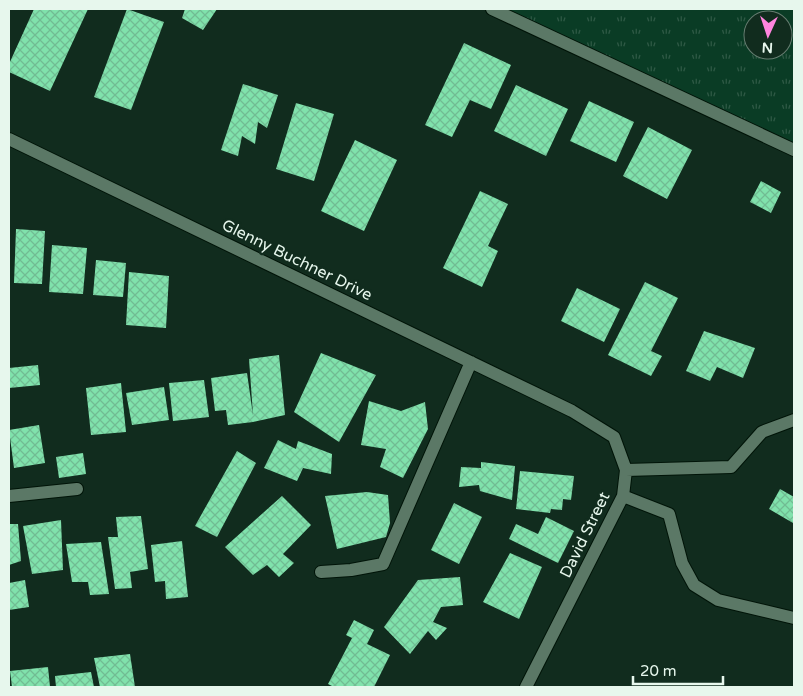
<svg xmlns="http://www.w3.org/2000/svg" width="803" height="696" font-family="'Varela Round',sans-serif">
<defs>
<pattern id="grass-tufts" width="24" height="20" patternUnits="userSpaceOnUse" patternTransform="scale(1.25)"><rect width="24" height="20" fill="#0a3c25"/><path d="M3 7l-1-3M5 7V3M7 7l1-3M15 17l-1-3M17 17v-4M19 17l1-3" fill="none" stroke="#2e5945"/></pattern>
<pattern id="building-cross-hatch" width="8" height="8" patternUnits="userSpaceOnUse" patternTransform="scale(1.25)"><rect width="8" height="8" fill="#80e2ac"/><path d="M0 0l8 8M0 8l8-8" fill="none" stroke="#71bc93"/></pattern>
</defs>
<rect width="100%" height="100%" fill="#112c1e"/>
<path fill="url(#grass-tufts)" fill-rule="evenodd" d="M492 9H794V150ZM753 20H783V50H753Z"/>
<path fill="url(#building-cross-hatch)" d="M34 9H88L50 91 9 72V64Z
M127 9 164 22 131 110 94 97Z
M185 9H217L203 30 182 18Z
M464 43 511 65 491 109 470 100 452 137 425 125Z
M243 84 278 95 267 128 258 122 255 144 242 136 238 156 221 150Z
M516 85 568 109 546 156 494 131Z
M589 101 634 122 616 162 570 141Z
M296 103 334 114 314 181 276 169Z
M648 127 692 150 667 199 623 176Z
M355 140 397 160 364 231 321 211Z
M761 181 781 192 771 213 750 202Z
M480 191 508 204 488 246 498 251 482 287 443 268Z
M16 229 45 231 42 284 14 283Z
M52 245 87 248 83 294 49 292Z
M96 260 126 263 123 297 93 295Z
M129 272 169 276 166 328 126 325Z
M645 282 678 298 651 351 662 356 651 376 608 355Z
M577 288 620 309 604 342 561 321Z
M704 331 755 348 743 378 717 367 710 381 686 371Z
M321 353 376 375 339 442 294 412Z
M279 355 285 415 253 422 228 425 226 410 215 411 211 378 247 373 253 415 249 359Z
M38 365 40 385 9 388V368Z
M204 380 209 417 173 421 169 383Z
M121 383 126 432 91 435 86 388Z
M164 387 169 420 132 425 126 393Z
M369 401 401 411 425 402 428 429 403 478 380 467 386 449 361 445Z
M39 425 45 463 14 468 9 430Z
M278 440 296 449 298 441 332 454 331 474 303 468 297 481 264 468Z
M237 451 256 463 217 537 195 526Z
M83 453 86 474 59 478 56 457Z
M481 462 515 466 512 500 480 491 479 485 459 487 461 467 481 468Z
M520 471 574 476 571 500 563 499 562 510 551 509 550 513 516 509Z
M780 489 794 497V520L793 523 769 509Z
M367 492 388 495 390 523 386 537 337 549 325 496Z
M282 496 311 525 283 554 294 563 279 577 267 565 253 575 225 547Z
M454 503 482 517 459 564 431 550Z
M141 516 148 569 130 572 132 588 115 589 108 537H118L116 517Z
M546 517 574 531 558 563 509 539 516 524 538 534Z
M61 520 63 570 32 574 23 526Z
M9 524H18L21 561 9 565Z
M182 541 188 597 166 599 165 581 155 582 151 545Z
M101 542 109 594 90 595 88 582H72L66 544Z
M510 553 542 567 519 619 483 602Z
M460 577 463 605 441 607 433 622 447 628 436 640 428 631 410 654 384 627 418 580Z
M25 580 29 607 9 610V583Z
M354 620 374 630 367 644 390 655 374 687H334L328 684 352 638 346 635Z
M130 654 135 687H100L94 658Z
M48 667 50 687H12L10 671Z
M91 672 94 687H56L55 676Z"/>
<g fill="none" stroke-linecap="round" stroke-linejoin="round">
<g stroke="#001408" stroke-width="14">
<path id="minor" d="M492 9 794 150
M9 139 572 411 614 437 626 470 623 496 526 687
M626 470 731 467 762 432 794 420
M9 496 77 489
M623 496 669 514 682 563 694 585 718 600 794 618
M321 572 351 570 383 564 471 362"/>
</g>
<use href="#minor" stroke="#5b7866" stroke-width="12"/>
</g>
<g text-anchor="middle" dominant-baseline="central" stroke-width="5" stroke-linejoin="round" paint-order="stroke">
<g font-size="16" fill="#e7f7ed" stroke="#112c1e">
<text transform="translate(297 260) rotate(26)">Glenny Buchner Drive</text>
<text transform="translate(585 535) rotate(-64)">David Street</text>
</g>
</g>
<rect width="803" height="696" fill="none" stroke="#e7f7ed" stroke-width="20"/>
<g transform="translate(768 35) rotate(183)"><circle r="24" fill="#112c1e" stroke="#677d71"/>
<path d="M0-4L9 19L0 12L-9 19Z" fill="#ff85de"/>
<text y="-8" font-size="14" font-weight="bold" text-anchor="middle" fill="#e7f7ed">N</text>
</g>
<path d="M633 676v8h90v-8" fill="none" stroke="#e7f7ed" stroke-width="2.5"/>
<text x="640" y="676" font-size="15" fill="#e7f7ed" stroke="#112c1e" stroke-width="4" paint-order="stroke">20 m</text>
</svg>
